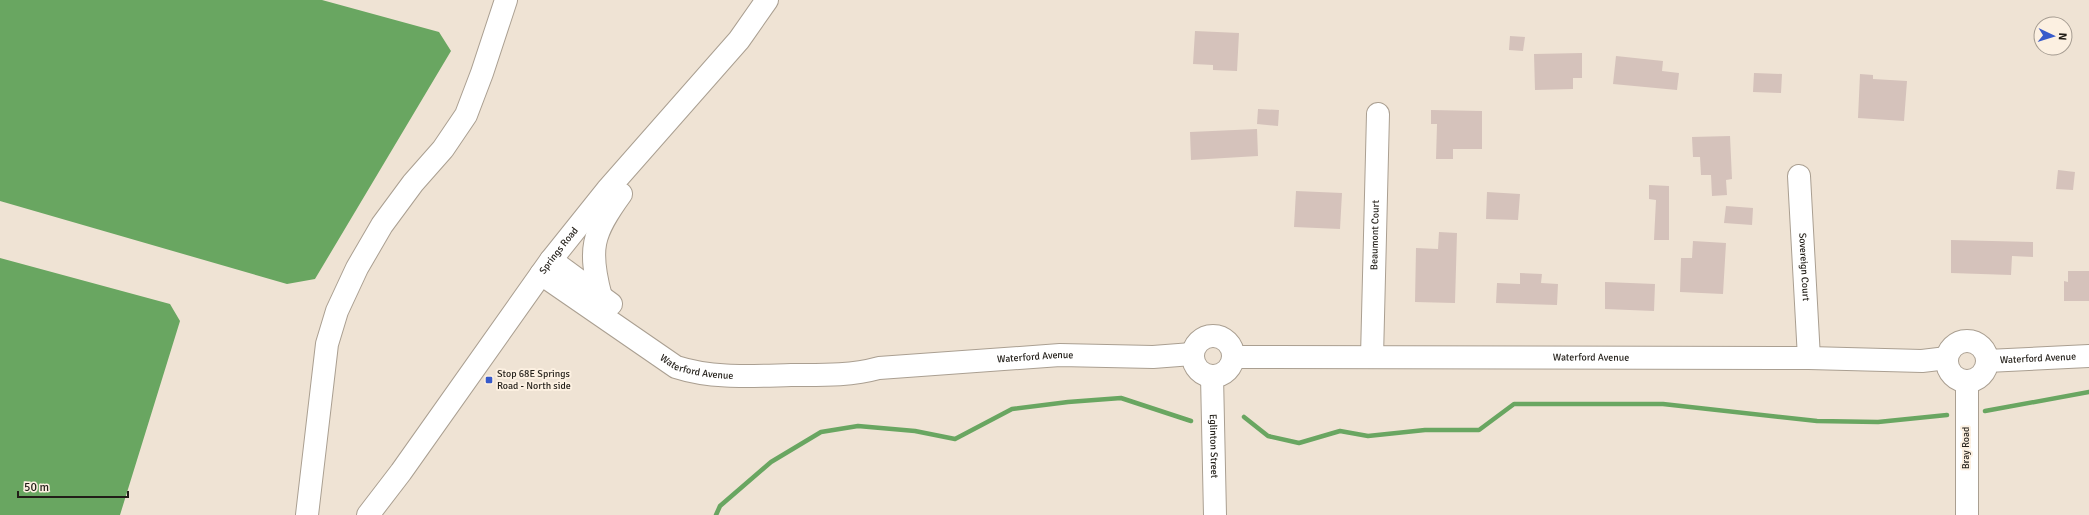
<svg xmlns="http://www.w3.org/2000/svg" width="2089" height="515" font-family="Signika,sans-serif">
<rect width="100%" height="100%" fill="#efe3d4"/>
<path fill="#69a661" d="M0 0H322L439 32 451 51 315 279 287 284 0 201Z
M0 258 170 304 180 321 120 515H0Z"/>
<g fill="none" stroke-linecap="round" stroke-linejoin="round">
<path stroke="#69a661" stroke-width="4.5" d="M1985 411 2089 392
M1244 417 1268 436 1299 443 1340 431 1368 436 1425 430H1479L1514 404H1663L1817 421 1878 422 1947 415
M716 515 720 506 771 462 821 432 858 426 915 431 955 439 1012 409 1068 402 1121 398 1191 421"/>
</g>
<path fill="#d5c2bb" d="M1195 31 1239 33 1237 71 1213 70V65L1193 64Z
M1510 36 1525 37 1523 51 1509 50Z
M1582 53V78H1573V89L1535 90 1534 54Z
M1616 56 1663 61 1662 71 1679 73 1677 90 1613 84Z
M1754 73 1782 74 1781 93 1753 92Z
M1860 74 1873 75V79L1907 81 1904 121 1858 118Z
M1258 109 1279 110 1278 126 1257 124Z
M1431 110 1482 111V149H1453V159H1436L1437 124H1431Z
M1257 129 1258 156 1191 160 1190 132Z
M1730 136 1732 179 1726 180 1727 195 1712 196 1711 175H1701L1700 157H1693L1692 137Z
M2058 170 2075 172 2073 190 2056 189Z
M1649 185 1669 186V240H1654L1656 200 1649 199Z
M1296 191 1342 193 1340 229 1294 227Z
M1487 192 1520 194 1518 220 1486 219Z
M1726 206 1753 208 1752 225 1724 223Z
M1439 232 1457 233 1455 303 1415 302 1416 248 1438 249Z
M1951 240 2033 242V257L2012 256 2011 275 1951 273Z
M1693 241 1726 243 1723 294 1680 292 1681 258H1692Z
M2068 271H2089V301H2064V281L2068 282Z
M1520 273 1542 274 1541 283 1558 284 1557 305 1496 303 1497 283 1520 284Z
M1605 282 1655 284 1654 311 1605 309Z"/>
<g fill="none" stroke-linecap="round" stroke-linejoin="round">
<g stroke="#aa9f91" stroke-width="24">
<g id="minor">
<path id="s1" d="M1799 176 1809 358"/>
<path d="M551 260 611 304"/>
<path id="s2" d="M541 274 676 367C713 379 752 376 791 375 821 375 850 376 879 368L1060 355 1153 357 1192 354"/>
<path d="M601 297C588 249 592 234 621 194"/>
<circle cx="1213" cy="356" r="20"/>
<circle cx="1967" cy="361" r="20"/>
<path id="s3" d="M1234 357 1809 358 1922 361 1947 358"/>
<path id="s4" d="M1372 357 1378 114"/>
<path id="s5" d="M1987 361 2089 356"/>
<path id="s6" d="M1212 376 1215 515"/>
<path d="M1967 381V515"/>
<path d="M307 515 327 344 337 311 357 268 382 225 413 183 443 149 466 115 482 73 506 0"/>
<path id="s7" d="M368 515 401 472 551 260 607 190 739 40 767 0"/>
</g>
</g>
<use href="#minor" stroke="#fff" stroke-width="22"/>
</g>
<rect fill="#375acb" stroke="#fcf0e1" stroke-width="1.5" x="485" y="376" width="8" height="8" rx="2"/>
<g text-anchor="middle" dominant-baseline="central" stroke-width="4" stroke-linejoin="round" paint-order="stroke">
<g font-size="10" fill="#221e18" stroke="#fcf0e1">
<text stroke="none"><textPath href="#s4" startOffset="122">Beaumont Court</textPath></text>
<text stroke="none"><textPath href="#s7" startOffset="326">Springs Road</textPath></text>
<text stroke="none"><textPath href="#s1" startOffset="91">Sovereign Court</textPath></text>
<text stroke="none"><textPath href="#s3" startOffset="357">Waterford Avenue</textPath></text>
<text stroke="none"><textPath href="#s2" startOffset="525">Waterford Avenue</textPath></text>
<text stroke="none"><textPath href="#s5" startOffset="51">Waterford Avenue</textPath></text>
<text stroke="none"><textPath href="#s2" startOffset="184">Waterford Avenue</textPath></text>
<text stroke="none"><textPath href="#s6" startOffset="70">Eglinton Street</textPath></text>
<text transform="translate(1966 448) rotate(-90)">Bray Road</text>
</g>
<g font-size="10" fill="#221e18" stroke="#fcf0e1" text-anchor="start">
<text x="497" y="374">Stop 68E Springs<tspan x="497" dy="12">Road - North side</tspan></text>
</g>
</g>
<g transform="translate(2053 36) rotate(94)"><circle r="19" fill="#fcf0e1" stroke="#a59c91"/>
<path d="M0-3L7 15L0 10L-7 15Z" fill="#375acb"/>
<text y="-6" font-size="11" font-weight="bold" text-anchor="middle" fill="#221e18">N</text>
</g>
<path d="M18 491v6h110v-6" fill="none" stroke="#221e18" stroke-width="2"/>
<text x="24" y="491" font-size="12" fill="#221e18" stroke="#fcf0e1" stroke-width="3" paint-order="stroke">50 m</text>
</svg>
